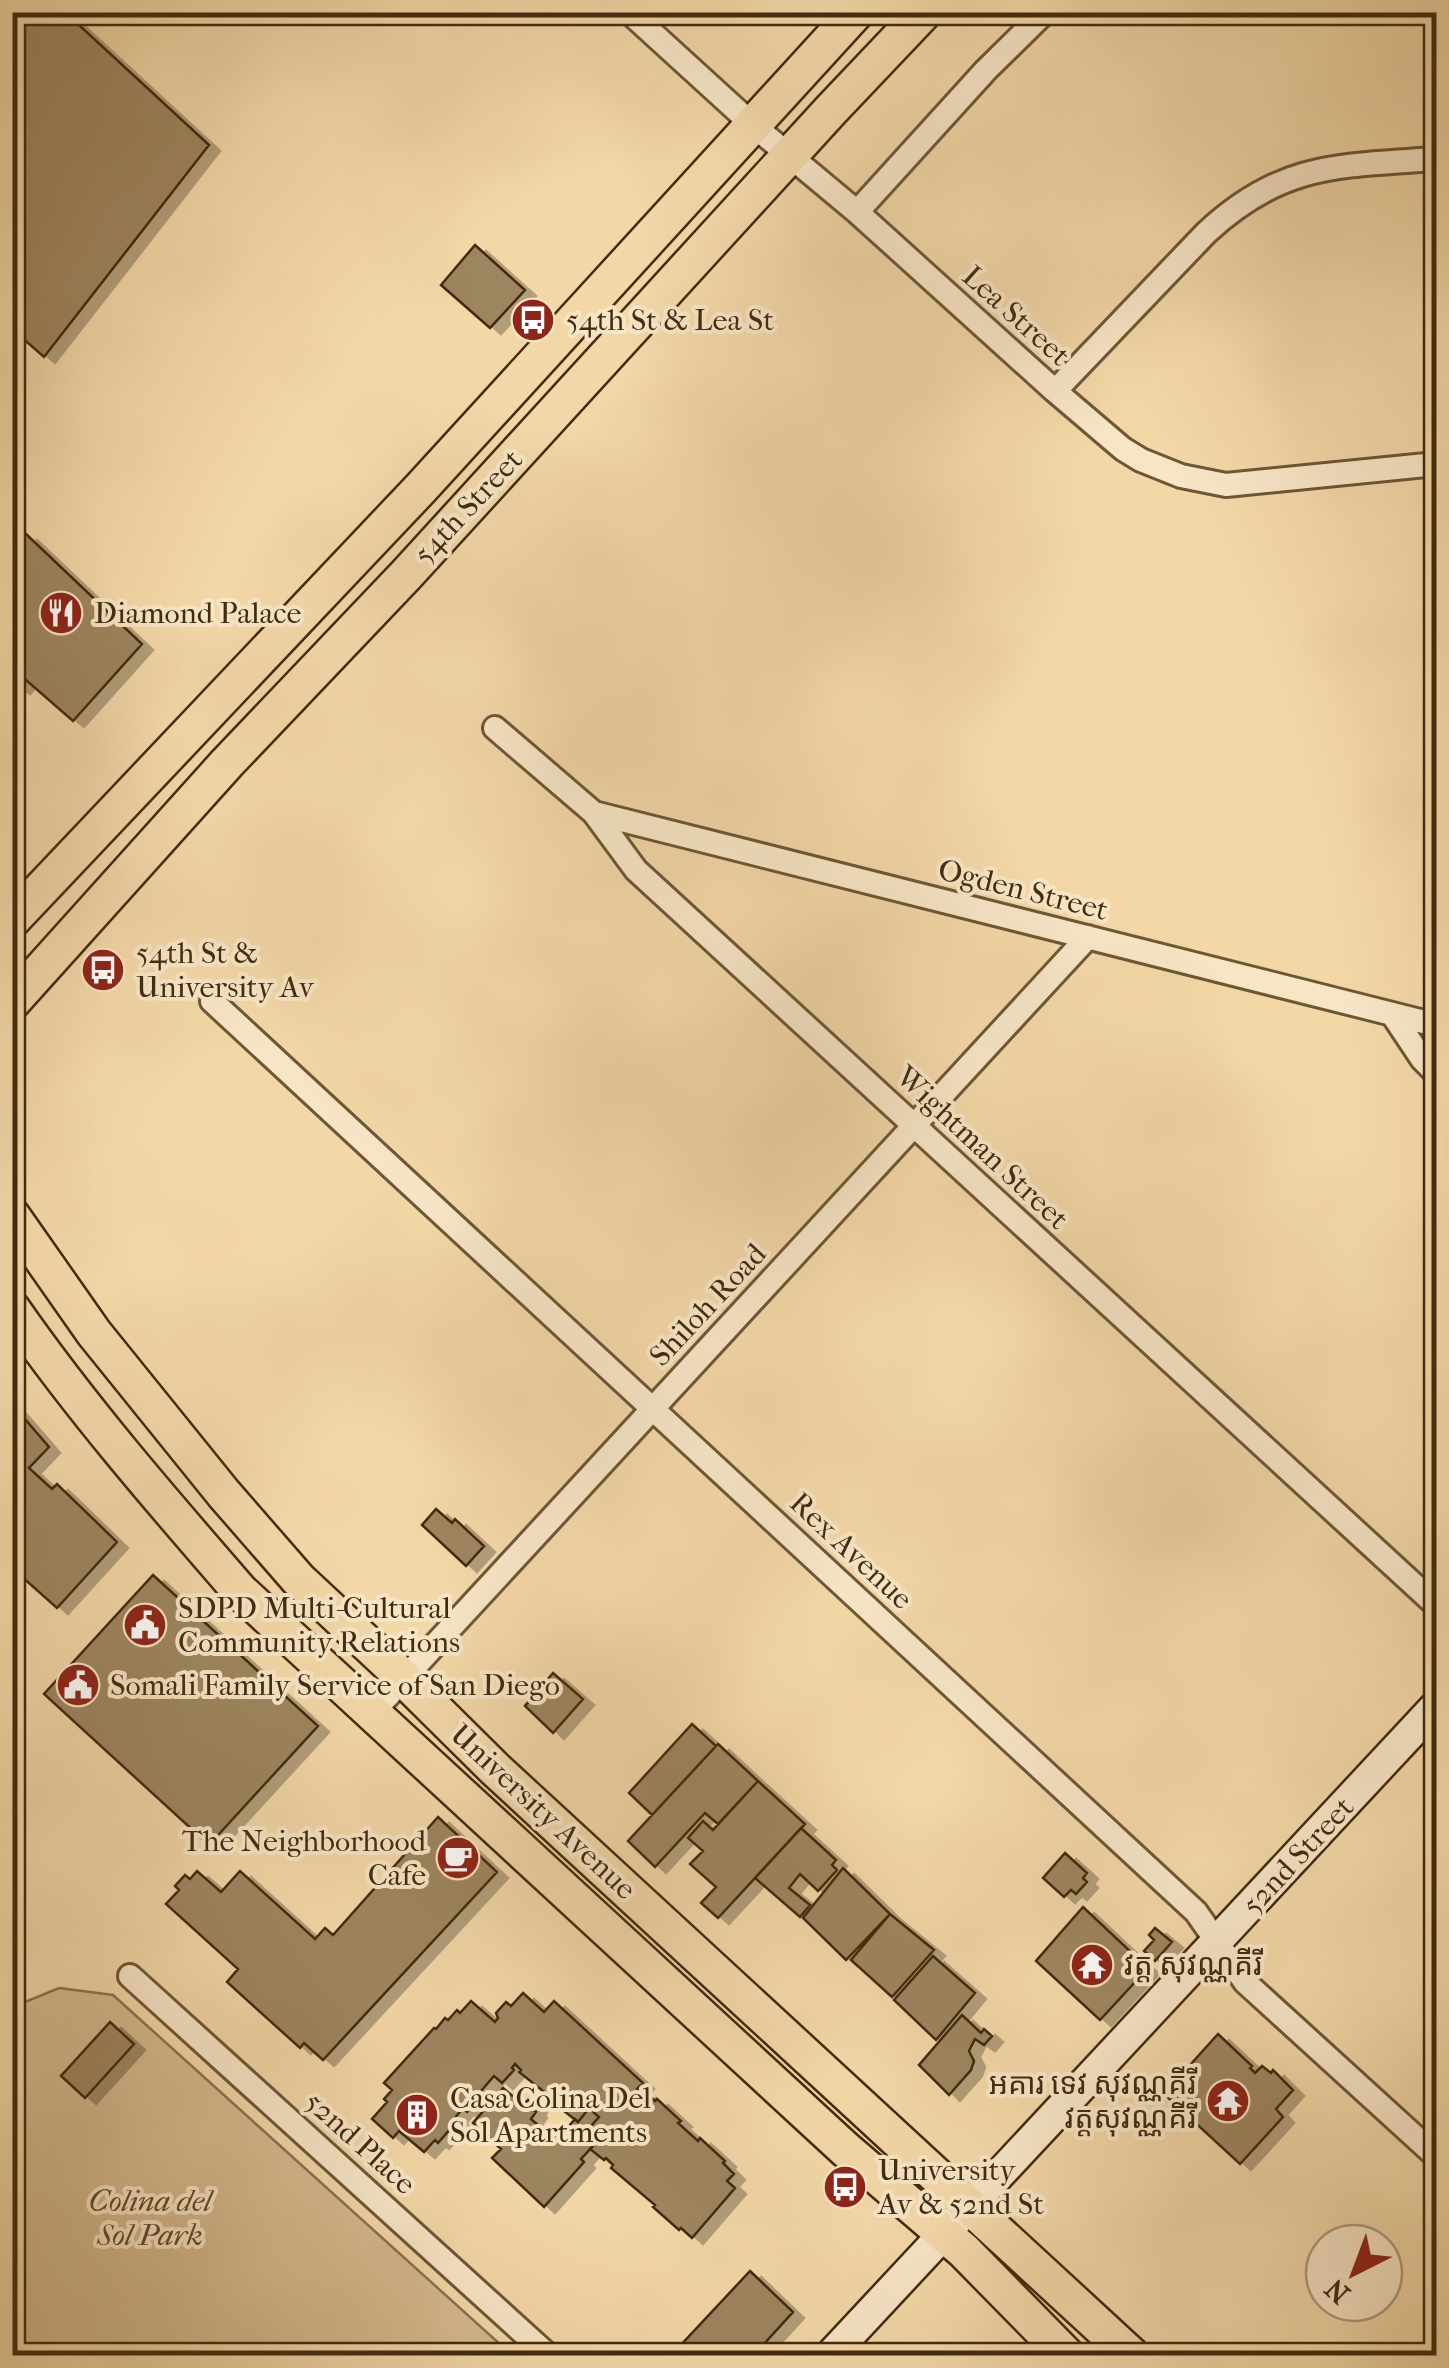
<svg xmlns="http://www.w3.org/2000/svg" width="1449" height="2368" font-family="'IM FELL French Canon','Noto Sans Khmer',serif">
<defs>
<filter id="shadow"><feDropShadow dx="11" dy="6" stdDeviation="0" flood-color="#0004"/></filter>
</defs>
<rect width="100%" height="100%" fill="#f2d7a7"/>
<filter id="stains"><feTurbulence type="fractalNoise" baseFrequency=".002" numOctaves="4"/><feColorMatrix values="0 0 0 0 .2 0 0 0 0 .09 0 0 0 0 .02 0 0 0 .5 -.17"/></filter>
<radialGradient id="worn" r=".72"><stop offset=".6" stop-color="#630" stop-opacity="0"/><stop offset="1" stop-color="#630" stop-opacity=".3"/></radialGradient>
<path fill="#d4ba8d" stroke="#8a734e" stroke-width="2.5" d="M59 1988 113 1995 512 2355H13L12 1990 25 2002Z"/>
<path fill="#9d855e" stroke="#412c0f" stroke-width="2.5" filter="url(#shadow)" d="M12 12H65L209 145 44 357 12 329Z
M475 245 525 290 490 328 441 285Z
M26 534 142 644 73 721 26 680 19 688 12 682V549Z
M12 1404 49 1447 29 1468 52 1489 57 1484 117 1542 57 1608 12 1568Z
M436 1509 452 1523 455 1519 484 1546 466 1566 422 1525Z
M153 1575 318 1726 209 1845 44 1694Z
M553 1673 583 1699 553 1733 525 1706Z
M692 1724 716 1746 652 1815 629 1793Z
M718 1744 758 1781 718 1824 705 1813 655 1867 628 1841Z
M758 1781 805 1824 718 1918 701 1903 716 1887 690 1864 703 1851 688 1838 703 1821 713 1830Z
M438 1817 497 1872 323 2060 304 2043 300 2048 227 1982 238 1969 166 1904 179 1890 175 1886 185 1875 190 1879 197 1871 221 1892 240 1871 315 1939 325 1928 333 1935Z
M801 1828 836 1860 832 1865 837 1870 818 1891 800 1874 789 1888 810 1905 800 1917 755 1878Z
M1065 1853 1087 1873 1083 1878 1087 1882 1076 1894 1071 1890 1064 1897 1043 1878Z
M843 1868 890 1914 846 1960 803 1918Z
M1083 1907 1148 1968 1100 2020 1036 1961Z
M890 1914 934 1950 892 1997 851 1960Z
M1155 1928 1172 1942 1155 1961 1144 1951 1154 1940 1149 1935Z
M933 1956 975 1993 936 2040 894 2000Z
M523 1993 544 2012 554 2001 643 2083 637 2089 643 2094 645 2092 655 2101 657 2099 681 2121 678 2123 698 2141 700 2138 725 2161 723 2163 734 2174 727 2181 735 2188 692 2238 681 2228 679 2230 653 2207 655 2205 611 2168 613 2165 606 2158 604 2160 590 2149 593 2146 582 2136 599 2117 589 2108 578 2122 541 2093 543 2091 519 2072 521 2070 515 2064 512 2068 514 2070 502 2083 494 2076 476 2097 478 2099 467 2112 463 2108 455 2118 458 2120 438 2143 435 2140 424 2152 399 2131 393 2138 372 2119 387 2102 384 2099 392 2090 384 2083 434 2028 436 2029 445 2018 448 2020 457 2010 460 2013 471 2001 495 2022 498 2018 496 2013 506 2002 511 2006Z
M962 2015 981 2033 984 2029 992 2036 984 2045 975 2039 969 2051 974 2061 971 2070 949 2095 919 2065Z
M110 2022 134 2044 85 2098 61 2076Z
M1218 2034 1252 2066 1250 2068 1255 2073 1262 2066 1271 2073 1273 2070 1293 2090 1276 2109 1283 2117 1240 2164 1164 2094Z
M503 2088 523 2105 528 2100 536 2107 534 2110 536 2112 531 2119 556 2141 575 2119 578 2122 589 2108 599 2117 582 2136 593 2146 581 2159 584 2162 544 2207 492 2158 501 2149 473 2123Z
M750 2271 793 2312 753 2356H688L679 2347Z"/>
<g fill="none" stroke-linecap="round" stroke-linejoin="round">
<g stroke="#6d5735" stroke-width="28">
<path id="street" d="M629 12 754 126 857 212 1055 391 1123 449 1141 460 1181 476 1226 485 1436 464
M857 212 986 70 1045 12
M1055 391 1206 233C1282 162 1340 166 1436 159
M495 728 594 813 636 870 1436 1605
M594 813 1436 1025
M212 1001 1196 1912 1245 1982 1436 2156
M1392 1014 1422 1059 1436 1073
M372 1713 1088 937
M130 1976 549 2356"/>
</g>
<g stroke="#412c0f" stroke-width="35">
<path id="secondary" d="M830 2356 1436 1706"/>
</g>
<g stroke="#412c0f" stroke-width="40">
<path id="primary" d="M12 920 421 488 856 12
M12 1002 227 763 406 575 831 110 924 12
M12 1216 94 1333 224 1494 298 1579 389 1664 495 1769 1132 2356
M12 1309C81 1408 161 1500 240 1591L845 2149 964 2251 1067 2356"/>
</g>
<use href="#street" stroke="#f7e5c6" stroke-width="22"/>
<use href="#secondary" stroke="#f7e5c6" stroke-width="30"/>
<use href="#primary" stroke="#f2d7a7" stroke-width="35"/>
</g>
<defs>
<g id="bus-disc" transform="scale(2.25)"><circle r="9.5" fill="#8f2418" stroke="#f7e5c6"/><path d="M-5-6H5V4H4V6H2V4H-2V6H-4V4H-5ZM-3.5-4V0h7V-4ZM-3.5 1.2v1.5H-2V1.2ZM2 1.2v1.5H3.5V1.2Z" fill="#fff"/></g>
<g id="restaurant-disc" transform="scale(2.25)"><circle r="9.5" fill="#8f2418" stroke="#f7e5c6"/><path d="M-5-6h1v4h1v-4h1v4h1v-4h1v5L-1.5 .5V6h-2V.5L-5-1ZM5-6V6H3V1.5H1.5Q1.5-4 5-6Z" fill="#fff"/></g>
<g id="civic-disc" transform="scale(2.25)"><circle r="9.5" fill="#8f2418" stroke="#f7e5c6"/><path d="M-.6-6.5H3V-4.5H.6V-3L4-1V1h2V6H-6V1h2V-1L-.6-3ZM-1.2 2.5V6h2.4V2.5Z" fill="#fff"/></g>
<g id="cafe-disc" transform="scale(2.25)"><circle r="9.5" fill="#8f2418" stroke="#f7e5c6"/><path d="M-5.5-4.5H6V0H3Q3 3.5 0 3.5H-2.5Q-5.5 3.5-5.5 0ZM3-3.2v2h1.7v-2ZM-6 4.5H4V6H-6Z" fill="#fff"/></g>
<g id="temple-disc" transform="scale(2.25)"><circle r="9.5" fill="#8f2418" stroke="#f7e5c6"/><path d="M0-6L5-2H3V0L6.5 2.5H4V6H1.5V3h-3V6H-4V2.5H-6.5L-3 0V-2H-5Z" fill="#fff"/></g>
<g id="building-disc" transform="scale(2.25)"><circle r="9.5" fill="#8f2418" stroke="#f7e5c6"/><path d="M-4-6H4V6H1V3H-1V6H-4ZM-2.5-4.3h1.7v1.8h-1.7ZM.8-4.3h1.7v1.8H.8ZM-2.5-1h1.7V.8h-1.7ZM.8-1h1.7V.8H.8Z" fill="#fff"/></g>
</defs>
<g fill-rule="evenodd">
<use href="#bus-disc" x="533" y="320"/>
<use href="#restaurant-disc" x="61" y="613"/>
<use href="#bus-disc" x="103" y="970"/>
<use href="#civic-disc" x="145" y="1625"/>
<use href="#civic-disc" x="78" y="1685"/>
<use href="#cafe-disc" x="458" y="1858"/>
<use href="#temple-disc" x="1092" y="1965"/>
<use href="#temple-disc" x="1228" y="2101"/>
<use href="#building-disc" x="417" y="2115"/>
<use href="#bus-disc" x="845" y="2187"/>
</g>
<g text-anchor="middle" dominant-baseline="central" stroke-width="8" stroke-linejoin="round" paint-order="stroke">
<g font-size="30" fill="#412c0f" stroke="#f7e5c6">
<text transform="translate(1016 316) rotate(42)">Lea Street</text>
<text transform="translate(468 507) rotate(-47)">54th Street</text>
<text transform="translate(1023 890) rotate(14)">Ogden Street</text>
<text transform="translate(982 1148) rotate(43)">Wightman Street</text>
<text transform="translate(708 1305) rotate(-47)">Shiloh Road</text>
<text transform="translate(851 1551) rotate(43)">Rex Avenue</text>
<text transform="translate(543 1812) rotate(43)">University Avenue</text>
<text transform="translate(1298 1856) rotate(-47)">52nd Street</text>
<text transform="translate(360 2143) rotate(42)">52nd Place</text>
</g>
<g font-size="30" fill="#412c0f" stroke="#f7e5c6" text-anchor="start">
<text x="566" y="320">54th St &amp; Lea St</text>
<text x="94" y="613">Diamond Palace</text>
<text x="136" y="953">54th St &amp;<tspan x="136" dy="34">University Av</tspan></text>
<text x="178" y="1608">SDPD Multi-Cultural<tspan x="178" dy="34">Community Relations</tspan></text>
<text x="110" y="1685">Somali Family Service of San Diego</text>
<text x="426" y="1841" text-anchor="end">The Neighborhood<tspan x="426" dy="34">Cafe</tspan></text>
<text x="1124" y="1965">វត្ត សុវណ្ណគីរី</text>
<text x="1196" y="2084" text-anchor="end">អគារ ទេវ សុវណ្ណគីរី<tspan x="1196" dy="34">វត្តសុវណ្ណគីរី</tspan></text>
<text x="450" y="2098">Casa Colina Del<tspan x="450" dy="34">Sol Apartments</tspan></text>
<text x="878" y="2170">University<tspan x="878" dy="34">Av &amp; 52nd St</tspan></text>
</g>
<g font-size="30" font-style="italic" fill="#5e4828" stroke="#f7e5c6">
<text x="150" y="2201">Colina del<tspan x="150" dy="34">Sol Park</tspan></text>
</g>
</g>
<rect width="1449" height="2368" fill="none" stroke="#f2d7a7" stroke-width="50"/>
<rect x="15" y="15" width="1419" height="2338" fill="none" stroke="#412c0f" stroke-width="5"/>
<rect x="25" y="25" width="1399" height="2318" fill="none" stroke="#412c0f" stroke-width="2.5"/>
<g transform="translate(1354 2273) rotate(222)"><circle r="48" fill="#f7e5c6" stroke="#ae9b7d" stroke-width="2.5"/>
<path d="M0-8L18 38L0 25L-18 38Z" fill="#8f2418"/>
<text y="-15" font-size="28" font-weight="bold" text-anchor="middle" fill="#412c0f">N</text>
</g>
<rect width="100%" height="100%" filter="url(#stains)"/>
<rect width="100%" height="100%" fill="url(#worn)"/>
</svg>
